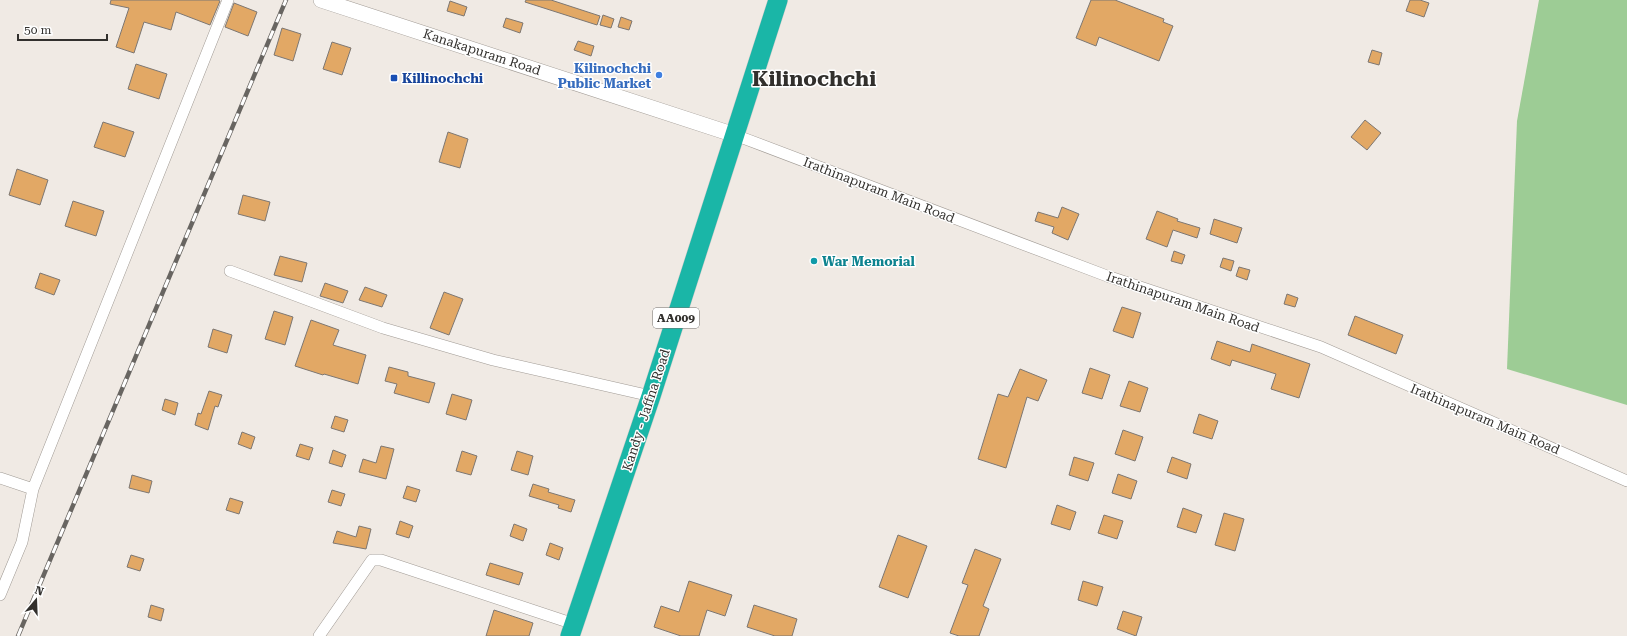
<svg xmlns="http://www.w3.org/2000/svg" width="1627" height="636" font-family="'Roboto Serif',serif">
<rect width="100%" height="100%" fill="#f0eae4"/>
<path fill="#9dcc95" d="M1539 0H1627V405L1507 369 1517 121Z"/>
<path fill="#e2a865" stroke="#7d7772" d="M111 0H218L220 1 210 25 176 12 171 30 144 22 134 53 116 47 129 8 110 4Z
M526 0H551L600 16 597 25 525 2Z
M1091 0H1115L1164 19 1163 22 1173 26 1159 61 1099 37 1096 46 1076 38Z
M1410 0H1420L1429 3 1424 17 1406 11Z
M450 1 467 7 464 16 447 11Z
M234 3 257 12 248 36 225 27Z
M603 15 614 19 611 28 600 25Z
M621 17 632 21 629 30 618 27Z
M506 18 523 23 520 33 503 27Z
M282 28 301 34 293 61 274 55Z
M578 41 594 46 591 56 574 50Z
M332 42 351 48 342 75 323 69Z
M1372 50 1382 53 1379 65 1368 62Z
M136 64 167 74 159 99 128 89Z
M1365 120 1381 133 1367 150 1351 137Z
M103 122 134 132 125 157 94 147Z
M448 132 468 139 460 168 439 162Z
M17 169 48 180 40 205 9 195Z
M243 195 270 202 265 221 238 214Z
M73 201 104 211 96 236 65 226Z
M1062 207 1079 214 1068 240 1052 233 1054 227 1035 221 1038 212 1058 218Z
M1157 211 1178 219 1177 221 1200 228 1197 238 1173 230 1167 247 1146 239Z
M1214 219 1242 228 1237 243 1210 234Z
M1174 251 1185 255 1182 264 1171 261Z
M280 256 307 263 302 282 274 275Z
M1223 258 1234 261 1231 271 1220 267Z
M1239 267 1250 270 1247 280 1236 276Z
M40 273 60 280 54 295 35 288Z
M325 283 348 291 343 303 320 296Z
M365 287 387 295 382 307 359 300Z
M444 292 463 299 449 335 430 328Z
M1287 294 1298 298 1295 307 1284 304Z
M1122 307 1141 313 1133 338 1113 331Z
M274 311 293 317 285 345 265 339Z
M1355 316 1403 335 1396 354 1348 335Z
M311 320 339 330 333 345 366 355 358 384 324 374 323 375 295 366Z
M213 329 232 335 227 353 208 347Z
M1217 341 1250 352 1252 344 1310 364 1299 398 1271 389 1276 374 1232 360 1230 366 1211 359Z
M389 367 408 372V376L435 383 429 403 394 393 397 384 385 381Z
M1090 368 1110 375 1102 399 1082 393Z
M1020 369 1047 380 1038 401 1027 397 1006 468 978 459 998 394 1008 397Z
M1129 381 1148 388 1140 412 1120 406Z
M209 391 222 395 218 407 215 406 208 430 195 425 198 413 201 414Z
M452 394 472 400 466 420 446 414Z
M165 399 178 403 175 415 162 410Z
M1199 414 1218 421 1212 439 1193 433Z
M335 416 348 420 344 432 331 428Z
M1123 430 1143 437 1135 461 1115 454Z
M242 432 255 437 251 449 238 444Z
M300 444 313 448 309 460 296 456Z
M381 446 394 449 386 479 359 472 363 459 376 463Z
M333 450 346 455 342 467 329 463Z
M462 451 477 456 471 475 456 471Z
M517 451 533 456 528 475 511 470Z
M1074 457 1094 463 1088 481 1069 475Z
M1172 457 1191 464 1187 479 1167 472Z
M1118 474 1137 481 1131 499 1112 493Z
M132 475 152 481 149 493 129 488Z
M533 484 549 489 548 492 575 500 571 512 558 508 559 505 529 496Z
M407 486 420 490 416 502 403 498Z
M332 490 345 494 341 506 328 502Z
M230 498 243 502 239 514 226 510Z
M1057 505 1076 512 1070 530 1051 524Z
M1183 508 1202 515 1196 533 1177 527Z
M1224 513 1244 519 1235 551 1215 545Z
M1104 515 1123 521 1117 539 1098 533Z
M400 521 413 526 409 538 396 534Z
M514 524 527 529 523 541 510 536Z
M359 526 371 529 366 549 333 543 337 531 356 537Z
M898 535 927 546 908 598 879 587Z
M550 543 563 548 559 560 546 555Z
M975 549 1001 559 983 606 989 609 979 636H959L950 633 968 585 962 583Z
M131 555 144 559 140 571 127 567Z
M490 563 523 573 519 585 486 575Z
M689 581 732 595 725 616 707 610 699 636H681L654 627 661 606 679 612Z
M1083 581 1103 587 1097 606 1078 600Z
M151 605 164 609 161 621 148 617Z
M754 605 797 619 792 636H775L747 627Z
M494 610 533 623 529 636H486Z
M1123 611 1142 617 1136 636 1117 629Z"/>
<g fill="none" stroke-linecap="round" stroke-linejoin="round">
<g stroke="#a19b95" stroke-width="12">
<path id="street" d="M735 135 1107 276 1321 347 1627 481
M230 271 383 328 493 360 651 396
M0 478 33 489
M0 595 22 542 33 489 228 0
M319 636 372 560H381L574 624"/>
</g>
<g stroke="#a19b95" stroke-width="16">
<path id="secondary" d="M321 0 735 135"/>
</g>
<g stroke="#cac9c8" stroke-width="20">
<path id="highway" d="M570 636 651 396 778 0"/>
</g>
<use href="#street" stroke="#fff" stroke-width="11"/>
<use href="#secondary" stroke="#fff" stroke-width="15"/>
<use href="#highway" stroke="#1ab6a7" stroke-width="19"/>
<g stroke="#686561" stroke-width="4.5">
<path id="rail" d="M18 636 286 0"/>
</g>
<use href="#rail" stroke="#fff" stroke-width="3" stroke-dasharray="9" stroke-linecap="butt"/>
</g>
<circle fill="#3f7fe0" stroke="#fff" stroke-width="1.5" cx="659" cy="75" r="4"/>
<rect fill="#1a4fb4" stroke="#fff" stroke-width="1.5" x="390" y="74" width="8" height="8" rx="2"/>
<circle fill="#0f9aa8" stroke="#fff" stroke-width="1.5" cx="814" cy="261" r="4"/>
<g text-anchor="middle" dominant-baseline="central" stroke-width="3" stroke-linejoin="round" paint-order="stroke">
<rect fill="#fff" stroke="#706e6c" stroke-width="1" x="653" y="308" width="46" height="20" rx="3"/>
<g font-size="12" font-weight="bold" fill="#32302d">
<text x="676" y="318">AA009</text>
</g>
<g font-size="13" fill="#32302d" stroke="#fff">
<text transform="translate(482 52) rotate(18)">Kanakapuram Road</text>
<text transform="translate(879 190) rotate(21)">Irathinapuram Main Road</text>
<text transform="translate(1183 302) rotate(19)">Irathinapuram Main Road</text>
<text transform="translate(646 410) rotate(-72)">Kandy - Jaffna Road</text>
<text transform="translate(1485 419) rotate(23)">Irathinapuram Main Road</text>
</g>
<g font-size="13" font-weight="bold" fill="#366cbe" stroke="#fff" text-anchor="end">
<text x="651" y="68">Kilinochchi<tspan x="651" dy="15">Public Market</tspan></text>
</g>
<g font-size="13" font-weight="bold" fill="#164399" stroke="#fff" text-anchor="start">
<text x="402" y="78">Killinochchi</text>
</g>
<g font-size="13" font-weight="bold" fill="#0d838f" stroke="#fff" text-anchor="start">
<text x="822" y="261">War Memorial</text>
</g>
<g font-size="21" font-weight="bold" fill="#32302d" stroke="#fff">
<text x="814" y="79">Kilinochchi</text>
</g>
</g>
<g transform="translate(36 600) rotate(19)" stroke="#ffffff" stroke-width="3" paint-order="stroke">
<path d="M0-3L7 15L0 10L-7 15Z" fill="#32302d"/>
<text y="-6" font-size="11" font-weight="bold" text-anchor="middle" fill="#32302d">N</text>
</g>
<path d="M18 34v6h89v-6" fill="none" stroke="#32302d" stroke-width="2"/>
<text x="24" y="34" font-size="12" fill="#32302d" stroke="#ffffff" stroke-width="3" paint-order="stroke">50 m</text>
</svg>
